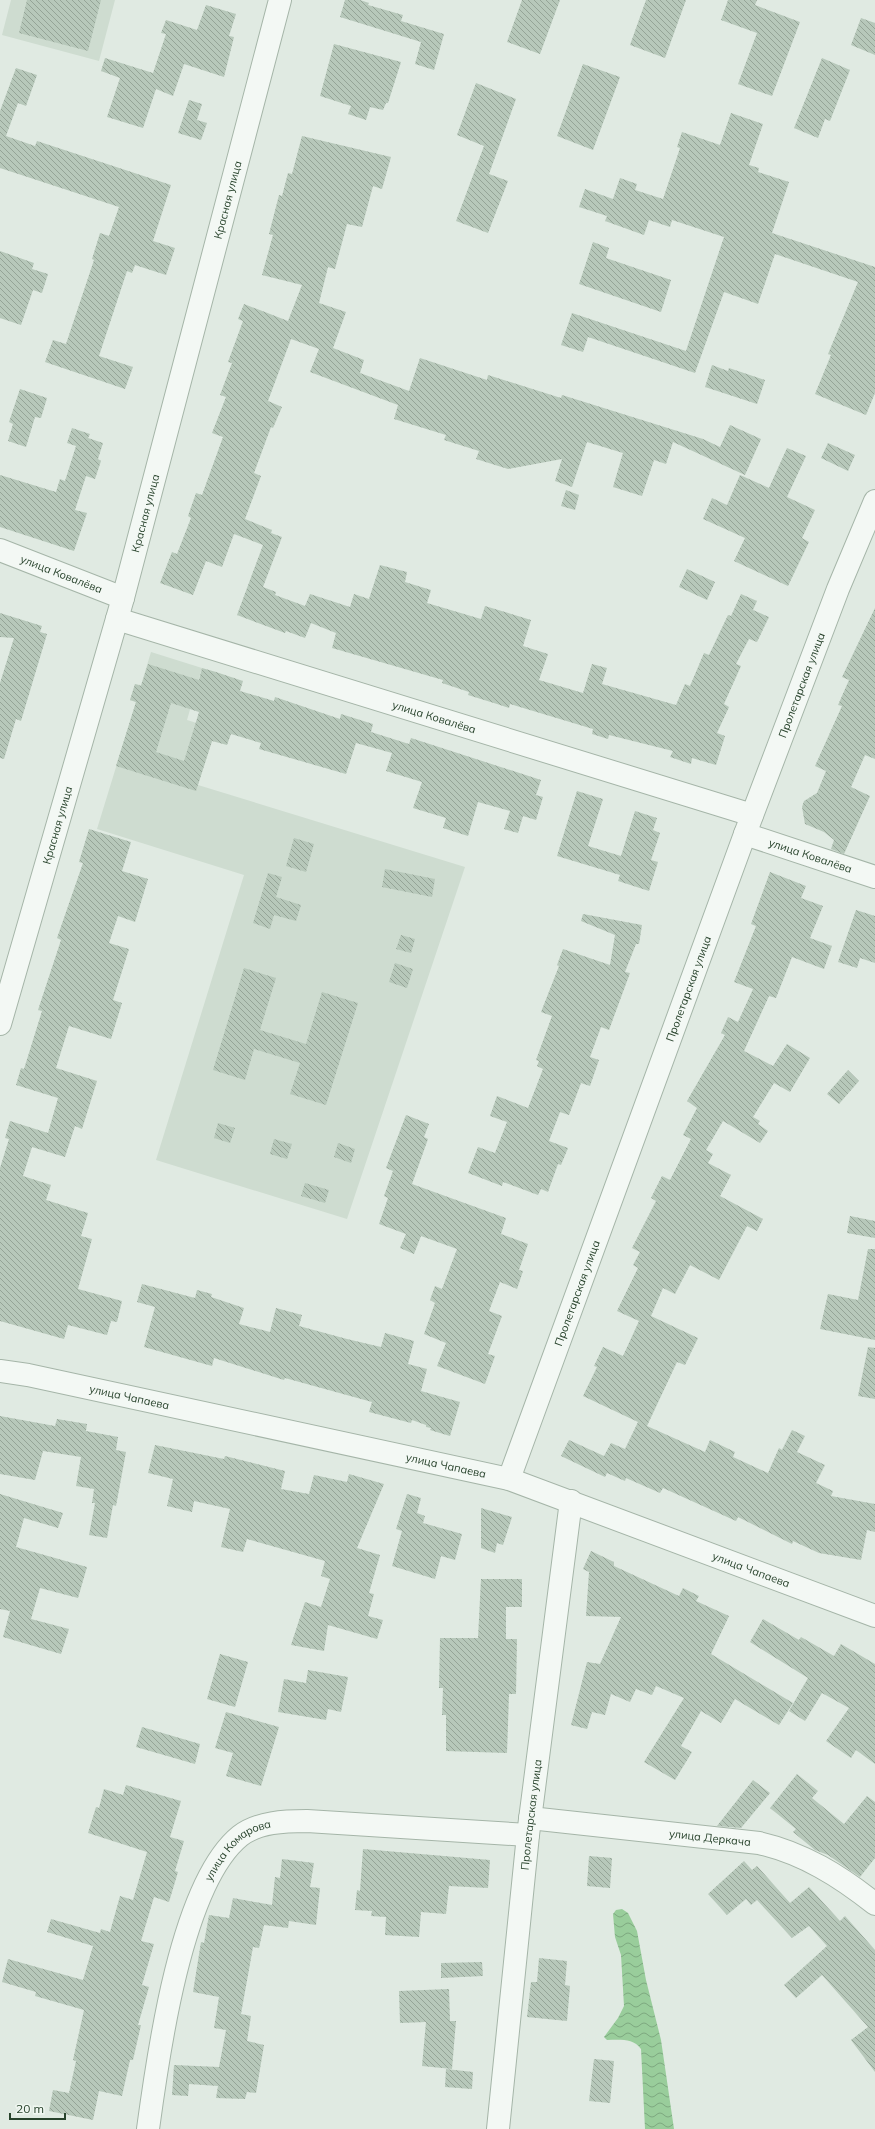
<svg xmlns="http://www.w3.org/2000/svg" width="875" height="2129" font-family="Mulish,sans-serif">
<defs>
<pattern id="water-waves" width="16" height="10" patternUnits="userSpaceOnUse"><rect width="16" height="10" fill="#99cd9b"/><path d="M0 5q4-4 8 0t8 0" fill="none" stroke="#7da87f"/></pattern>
<pattern id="building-back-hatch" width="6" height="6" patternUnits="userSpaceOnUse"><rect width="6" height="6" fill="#b7c8ba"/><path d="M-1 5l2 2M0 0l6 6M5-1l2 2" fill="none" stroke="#95a497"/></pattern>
</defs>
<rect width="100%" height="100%" fill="#e0eae2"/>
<path fill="#cedcd0" d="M11 0H115L99 61 2 35Z
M151 652 202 668 187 720 216 729 198 785 465 867 347 1219 156 1160 244 875 97 829 136 702 130 700 135 684 141 685Z"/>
<path fill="url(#water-waves)" d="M622 1909 628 1913 637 1931 646 1980 661 2040 674 2129H645L641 2049C633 2038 620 2040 607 2040L604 2037 618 2018 624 2006 621 1955 615 1937 613 1914 616 1910Z"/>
<path fill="url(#building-back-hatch)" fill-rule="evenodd" d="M27 0H101L88 51 19 33Z
M345 0H360L369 3 368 5 403 15 401 21 444 34 434 70 415 64 421 42 340 17Z
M522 0H560L540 54 507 42Z
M646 0H686L665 58 630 45Z
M728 0H757L755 5 800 22 772 96 738 84 757 33 721 20Z
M206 5 236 14 229 36 234 37 224 77 184 64 173 96 156 89 143 128 107 117 120 78 101 71 105 58 153 73 166 34 161 33 166 20 197 30Z
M861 18 875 23V55L851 45Z
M334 44 401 62 388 103H386L383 110 370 107 366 120 348 114 351 106 320 96Z
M822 58 850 70 830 121 825 119 818 138 794 128Z
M583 64 620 77 593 150 557 136Z
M16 68 37 75 26 106 18 103 6 136 35 146 37 141 171 185 153 241 175 248 166 275 135 265 132 273 127 271 99 356 133 367 125 389 45 362 53 340 66 344 94 260 92 259 100 233 109 236 119 207 0 168V111Z
M476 83 516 99 489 174 508 181 488 233 456 221 484 146 457 135Z
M189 100 202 104 197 120 207 123 201 140 178 133Z
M731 113 763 124 749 165 759 168 758 172 789 182 772 233 875 267V393L866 415 815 394 831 355 828 354 858 282 775 254 758 304 724 292 695 373 588 337 583 352 561 345 572 313 686 351 724 237 672 220 670 227 649 220 644 235 605 221 607 216 579 207 585 189 613 199 620 178 637 184 635 190 663 199 680 148 677 147 682 132 720 145Z
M302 136 391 157 382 189 373 186 362 227 347 224 335 269 328 267 319 303 346 312 333 348 364 360 360 373 409 391 420 358 487 380 488 375 561 398 562 395 703 439 720 447 730 425 761 439 745 475 673 442 666 464 654 460 642 496 613 487 623 453 587 442 572 487 555 481 562 459 508 469 476 459 479 451 444 440 446 435 394 419 398 405 310 372 319 349 291 339 268 401 282 407 273 428 271 427 254 473 261 476 245 519 272 530 271 533 282 537 263 587 276 592 275 595 305 606 310 594 350 607 354 594 369 599 380 565 407 572 405 582 431 590 427 603 481 619 485 606 531 620 523 646 548 654 539 680 583 693 592 664 607 668 602 684 676 705 685 684 690 686 704 653 709 655 728 615 731 616 741 594 757 601 753 610 769 617 757 642 749 639 736 664 741 666 724 704 729 707 717 733 725 736 716 765 692 758 691 764 670 757 673 751 609 735 608 739 592 734 593 729 510 704 509 708 497 704 468 695 469 692 442 683 443 680 332 648 336 633 311 623 305 638 286 631 285 633 237 615 263 545 234 534 222 567 206 561 193 595 160 583 172 552 177 554 191 518 188 516 196 493 202 495 223 437 212 433 226 397 220 395 232 363 228 362 243 321 238 319 244 304 288 321 302 285 262 275 273 235 269 234 279 195 282 196 288 173 292 174Z
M593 242 609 248 606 258 671 280 661 312 579 284Z
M0 251 34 263 32 269 48 274 42 293 33 290 21 325 0 318Z
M712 365 728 371 729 368 765 380 757 404 705 387Z
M20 389 47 398 41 418 35 417 26 447 8 441 13 424 9 422Z
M72 428 90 434 88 438 103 443 98 459 101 461 95 479 86 476 75 510 87 513 74 551 0 527V475L56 492 60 479 65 481 76 446 67 443Z
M828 443 855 455 848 471 821 458Z
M787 448 806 456 787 497 815 510 802 538 809 542 788 586 734 561 745 538 703 519 712 498 727 505 740 475 769 488Z
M566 490 579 495 575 510 561 506Z
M687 569 715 582 707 600 679 587Z
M875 608V759L865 755 851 787 870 796 844 854 831 849 834 840 824 832 805 824 802 807 804 801 817 793 826 771 815 766 842 706 838 705 849 680 842 677Z
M0 613 42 626 40 632 47 634 21 721 16 719 4 759 0 758V683L14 638 0 637Z
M148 664 199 680 202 668 216 672 243 681 240 691 274 701 275 697 340 719 341 714 373 724 371 732 409 744 411 738 541 780 536 795 543 797 536 820 523 816 518 833 504 829 510 811 478 802 468 836 443 828 446 818 413 808 422 782 386 771 392 753 356 743 346 774 259 749 261 743 231 734 227 745 212 741 196 791 116 766 136 702 130 700 135 684 141 686ZM171 703 199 712 184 761 156 752Z
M577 791 603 799 588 846 621 856 635 811 657 818 653 830 660 833 651 860 658 862 649 891 618 881 620 875 557 856Z
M89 829 131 842 122 871 148 879 135 922 118 916 109 943 129 949 113 1000 122 1003 111 1039 69 1026 56 1068 97 1081 82 1129 75 1126 65 1157 32 1147 23 1176 51 1185 46 1200 88 1213 81 1236 92 1239 78 1289 122 1301 117 1322 111 1321 107 1335 68 1325 64 1339 0 1321V1168L9 1139 5 1138 10 1121 48 1133 58 1098 16 1085 21 1068 24 1069 42 1011 38 1010 61 940 57 938 83 863 79 862Z
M294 838 314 844 306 872 286 866Z
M385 869 435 879 432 897 382 887Z
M770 872 806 886 801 898 823 906 810 938 832 946 824 969 792 957 776 998 769 996 744 1051 773 1066 787 1044 810 1058 790 1092 774 1083 753 1117 760 1121 758 1124 768 1131 760 1143 723 1121 706 1150 713 1154 708 1163 731 1175 720 1196 763 1219 757 1231 747 1226 719 1280 690 1265 675 1294 663 1288 651 1316 698 1338 685 1365 677 1362 647 1426 705 1452 710 1440 735 1452 733 1457 768 1473 779 1448 782 1450 792 1430 805 1436 797 1452 825 1465 816 1483 833 1491 831 1496 875 1504V1532L867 1530 861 1560 819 1553 793 1541 792 1544 738 1517 736 1521 663 1488 660 1493 626 1478 625 1481 607 1473 605 1477 561 1456 569 1440 604 1456 611 1443 625 1449 638 1422 583 1396 597 1367 594 1366 603 1347 623 1356 639 1321 617 1311 638 1268 633 1265 640 1252 632 1248 656 1201 651 1198 662 1176 670 1180 691 1139 683 1135 697 1108 687 1101 725 1035 721 1033 728 1017 738 1022 753 989 734 982 756 926 751 924Z
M268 873 282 877 276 897 301 905 296 921 274 915 270 929 253 923Z
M856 910 875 916V963L860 958 857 968 838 962Z
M583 914 642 925 639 944H636L625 972 630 973 609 1030 601 1027 590 1057 599 1060 590 1086 581 1083 569 1115 560 1112 549 1141 568 1148 561 1165 558 1164 548 1192 541 1189 538 1195 503 1182 502 1186 468 1173 478 1147 495 1153 507 1122 490 1116 497 1096 528 1108 543 1069 537 1066 539 1061 536 1060 552 1016 541 1012 559 966 557 965 563 949 610 965 615 935 581 921Z
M401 935 415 939 411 953 396 949Z
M395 963 413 969 407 988 389 982Z
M244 968 276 978 260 1030 306 1044 322 992 358 1003 326 1105 290 1094 300 1063 254 1049 245 1080 213 1070Z
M848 1070 859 1081 839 1104 827 1094Z
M406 1115 429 1124 424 1137 428 1139 412 1184 506 1218 501 1234 528 1244 519 1270 523 1271 517 1289 500 1282 489 1311 502 1316 488 1354 495 1356 485 1384 437 1366 446 1343 424 1334 435 1303 430 1300 435 1286 442 1289 457 1249 421 1236 414 1254 400 1248 406 1234 379 1224 388 1198 384 1196 393 1171 386 1168Z
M218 1123 235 1128 230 1143 214 1138Z
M274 1139 292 1144 287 1159 270 1154Z
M338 1143 355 1149 351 1163 334 1157Z
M305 1183 329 1190 325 1203 301 1196Z
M850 1216 875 1221V1238L847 1233Z
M868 1249H875V1340L820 1329 828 1294 858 1300Z
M142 1284 195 1298 197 1290 212 1294 211 1297 244 1308 239 1324 270 1332 276 1308 302 1315 299 1326 347 1339 381 1347 385 1333 414 1341 408 1364 427 1369 421 1391 460 1402 450 1436 430 1430 431 1428 426 1427V1425L412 1420 411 1423 369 1412 372 1402 285 1378 284 1380 214 1358 212 1366 144 1347 155 1307 137 1302Z
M868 1347 875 1348V1399L858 1396Z
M0 1416 55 1426 57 1419 87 1424 86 1431 118 1437 116 1450 126 1452 116 1506 113 1505 107 1538 89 1535 95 1503H92L94 1489 76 1486 81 1457 43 1451 35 1480 0 1474Z
M155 1445 224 1459 225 1456 285 1471 281 1489 309 1494 314 1475 347 1482 349 1474 384 1484 357 1548 380 1555 369 1593 374 1594 368 1616 383 1620 377 1639 328 1625 324 1651 291 1645 305 1602 321 1607 330 1579 321 1576 325 1561 247 1539 243 1552 221 1547 230 1509 194 1501 192 1512 167 1506 173 1479 148 1473Z
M0 1494 63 1513 58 1528 24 1518 16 1547 87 1567 78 1598 40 1588 31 1619 69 1629 61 1654 3 1637 10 1611 0 1609Z
M407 1494 421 1498 417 1513 425 1516 423 1523 462 1534 455 1560 441 1556 435 1579 392 1566 402 1531 396 1529Z
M481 1508 512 1517 503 1545 497 1543 495 1553 481 1548Z
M591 1551 614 1562V1566L679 1596 683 1588 699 1596 696 1601 729 1616 711 1654 793 1703 779 1725 735 1699 721 1723 701 1711 681 1746 692 1752 675 1780 644 1762 684 1698 656 1686 652 1695 636 1689 630 1702 611 1694 605 1715 592 1712 587 1729 571 1725 587 1662 600 1664 621 1617 586 1616 589 1572 583 1569Z
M481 1579H522V1607H506V1639H517L516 1694H509L507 1753 446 1751V1715H442L443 1688H439L440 1638H478Z
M763 1619 799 1640 801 1637 834 1656 841 1644 875 1664V1764L856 1750 851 1758 826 1741 849 1708 822 1693 805 1721 789 1711 808 1678 750 1642Z
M220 1654 248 1662 235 1707 207 1699Z
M308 1670 348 1677 341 1712 328 1709 326 1720 278 1712 284 1679 306 1683Z
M226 1712 279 1727 261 1786 226 1776 233 1753 215 1748Z
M142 1727 200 1744 195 1764 136 1747Z
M797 1774 818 1791 812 1798 844 1824 867 1796 875 1802V1858L860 1877 828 1855 815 1850 793 1832 796 1829 770 1808Z
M753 1780 770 1793 741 1828 717 1826Z
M126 1785 181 1801 170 1837 184 1841 175 1871 178 1872 169 1902 154 1897 141 1941 154 1944 142 1985 149 1987 138 2025H141L133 2060H130L122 2096 99 2091 93 2120 49 2111 53 2090 69 2093 76 2061 73 2060 84 2010 35 1996 36 1992 2 1982 8 1959 83 1980 93 1946 47 1932 51 1919 100 1933 101 1929 110 1932 120 1896 133 1900 147 1852 88 1833 96 1807 99 1808 104 1789 123 1795Z
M363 1849 490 1860 488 1888 449 1886 446 1914 421 1912 419 1937 385 1935 386 1917 371 1916 372 1911 355 1910 357 1890 360 1891Z
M589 1856 612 1858 610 1888 587 1886Z
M282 1859 314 1863 310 1887 320 1888 316 1925 289 1921 288 1928 264 1925 259 1948 253 1947 241 2014 251 2016 247 2041 264 2045 256 2093 247 2092 245 2099 216 2098 218 2086 189 2084 188 2096 172 2095 174 2065 219 2067 226 2030 214 2028 219 1997 193 1992 201 1942 204 1943 209 1915 229 1918 233 1898 272 1905 275 1877 280 1878Z
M744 1861 752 1870 757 1866 790 1903 809 1887 840 1921 845 1916 875 1950V2072L851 2040 868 2027 822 1975 796 1998 784 1985 827 1946 809 1926 792 1938 757 1900 751 1905 746 1899 727 1915 708 1894Z
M539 1958 567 1961 565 1985 570 1986 567 2021 527 2017 531 1982H537Z
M482 1962 483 1976 441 1978V1963Z
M449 1989 450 2021H456L452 2069 422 2066 426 2022 400 2023 399 1991Z
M594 2059 614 2061 610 2103 589 2101Z
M446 2069 473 2072 472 2089 445 2087Z"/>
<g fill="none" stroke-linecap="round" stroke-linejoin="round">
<g stroke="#a5b5a8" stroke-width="24">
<g id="minor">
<path id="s1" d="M0 550 123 598"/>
<path id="s2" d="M117 619 752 815"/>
<path id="s3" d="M745 834 875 877"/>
<path id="s4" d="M0 1024 123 598 280 0"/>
<path id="s5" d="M0 1371 28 1375 509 1479 875 1616"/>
<path id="s6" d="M509 1479 745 834 838 589 875 501"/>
<path id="s7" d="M530 1818 759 1843C803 1853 840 1876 875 1904"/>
<path id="s8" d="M148 2129C158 2055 181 1884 240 1836 258 1822 285 1821 307 1821L528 1835"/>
<path id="s9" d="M498 2129 528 1835 571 1501"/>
</g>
</g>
<use href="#minor" stroke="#f3f8f4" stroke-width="22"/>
</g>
<g text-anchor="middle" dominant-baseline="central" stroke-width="3" stroke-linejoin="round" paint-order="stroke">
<g font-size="11" fill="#28432c" stroke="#f0f7f1">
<text stroke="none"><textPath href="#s4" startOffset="855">Красная улица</textPath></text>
<text stroke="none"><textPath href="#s4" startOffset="531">Красная улица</textPath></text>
<text stroke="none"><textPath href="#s1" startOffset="66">улица Ковалёва</textPath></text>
<text stroke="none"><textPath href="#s6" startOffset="846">Пролетарская улица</textPath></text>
<text stroke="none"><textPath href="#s2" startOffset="332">улица Ковалёва</textPath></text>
<text stroke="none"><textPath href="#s4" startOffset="207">Красная улица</textPath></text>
<text stroke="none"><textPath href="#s3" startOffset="69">улица Ковалёва</textPath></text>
<text stroke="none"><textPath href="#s6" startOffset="522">Пролетарская улица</textPath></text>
<text stroke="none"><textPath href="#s6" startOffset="198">Пролетарская улица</textPath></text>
<text stroke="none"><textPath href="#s5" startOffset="132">улица Чапаева</textPath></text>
<text stroke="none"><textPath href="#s5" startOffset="456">улица Чапаева</textPath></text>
<text stroke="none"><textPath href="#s5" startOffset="779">улица Чапаева</textPath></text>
<text stroke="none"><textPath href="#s9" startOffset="316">Пролетарская улица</textPath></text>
<text stroke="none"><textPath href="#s7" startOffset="181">улица Деркача</textPath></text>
<text stroke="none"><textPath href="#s8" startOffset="301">улица Комарова</textPath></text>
</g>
</g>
<path d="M10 2113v6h55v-6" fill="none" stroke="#28432c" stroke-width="2"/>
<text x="16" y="2113" font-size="12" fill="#28432c" stroke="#f0f7f1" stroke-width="3" paint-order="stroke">20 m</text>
</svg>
